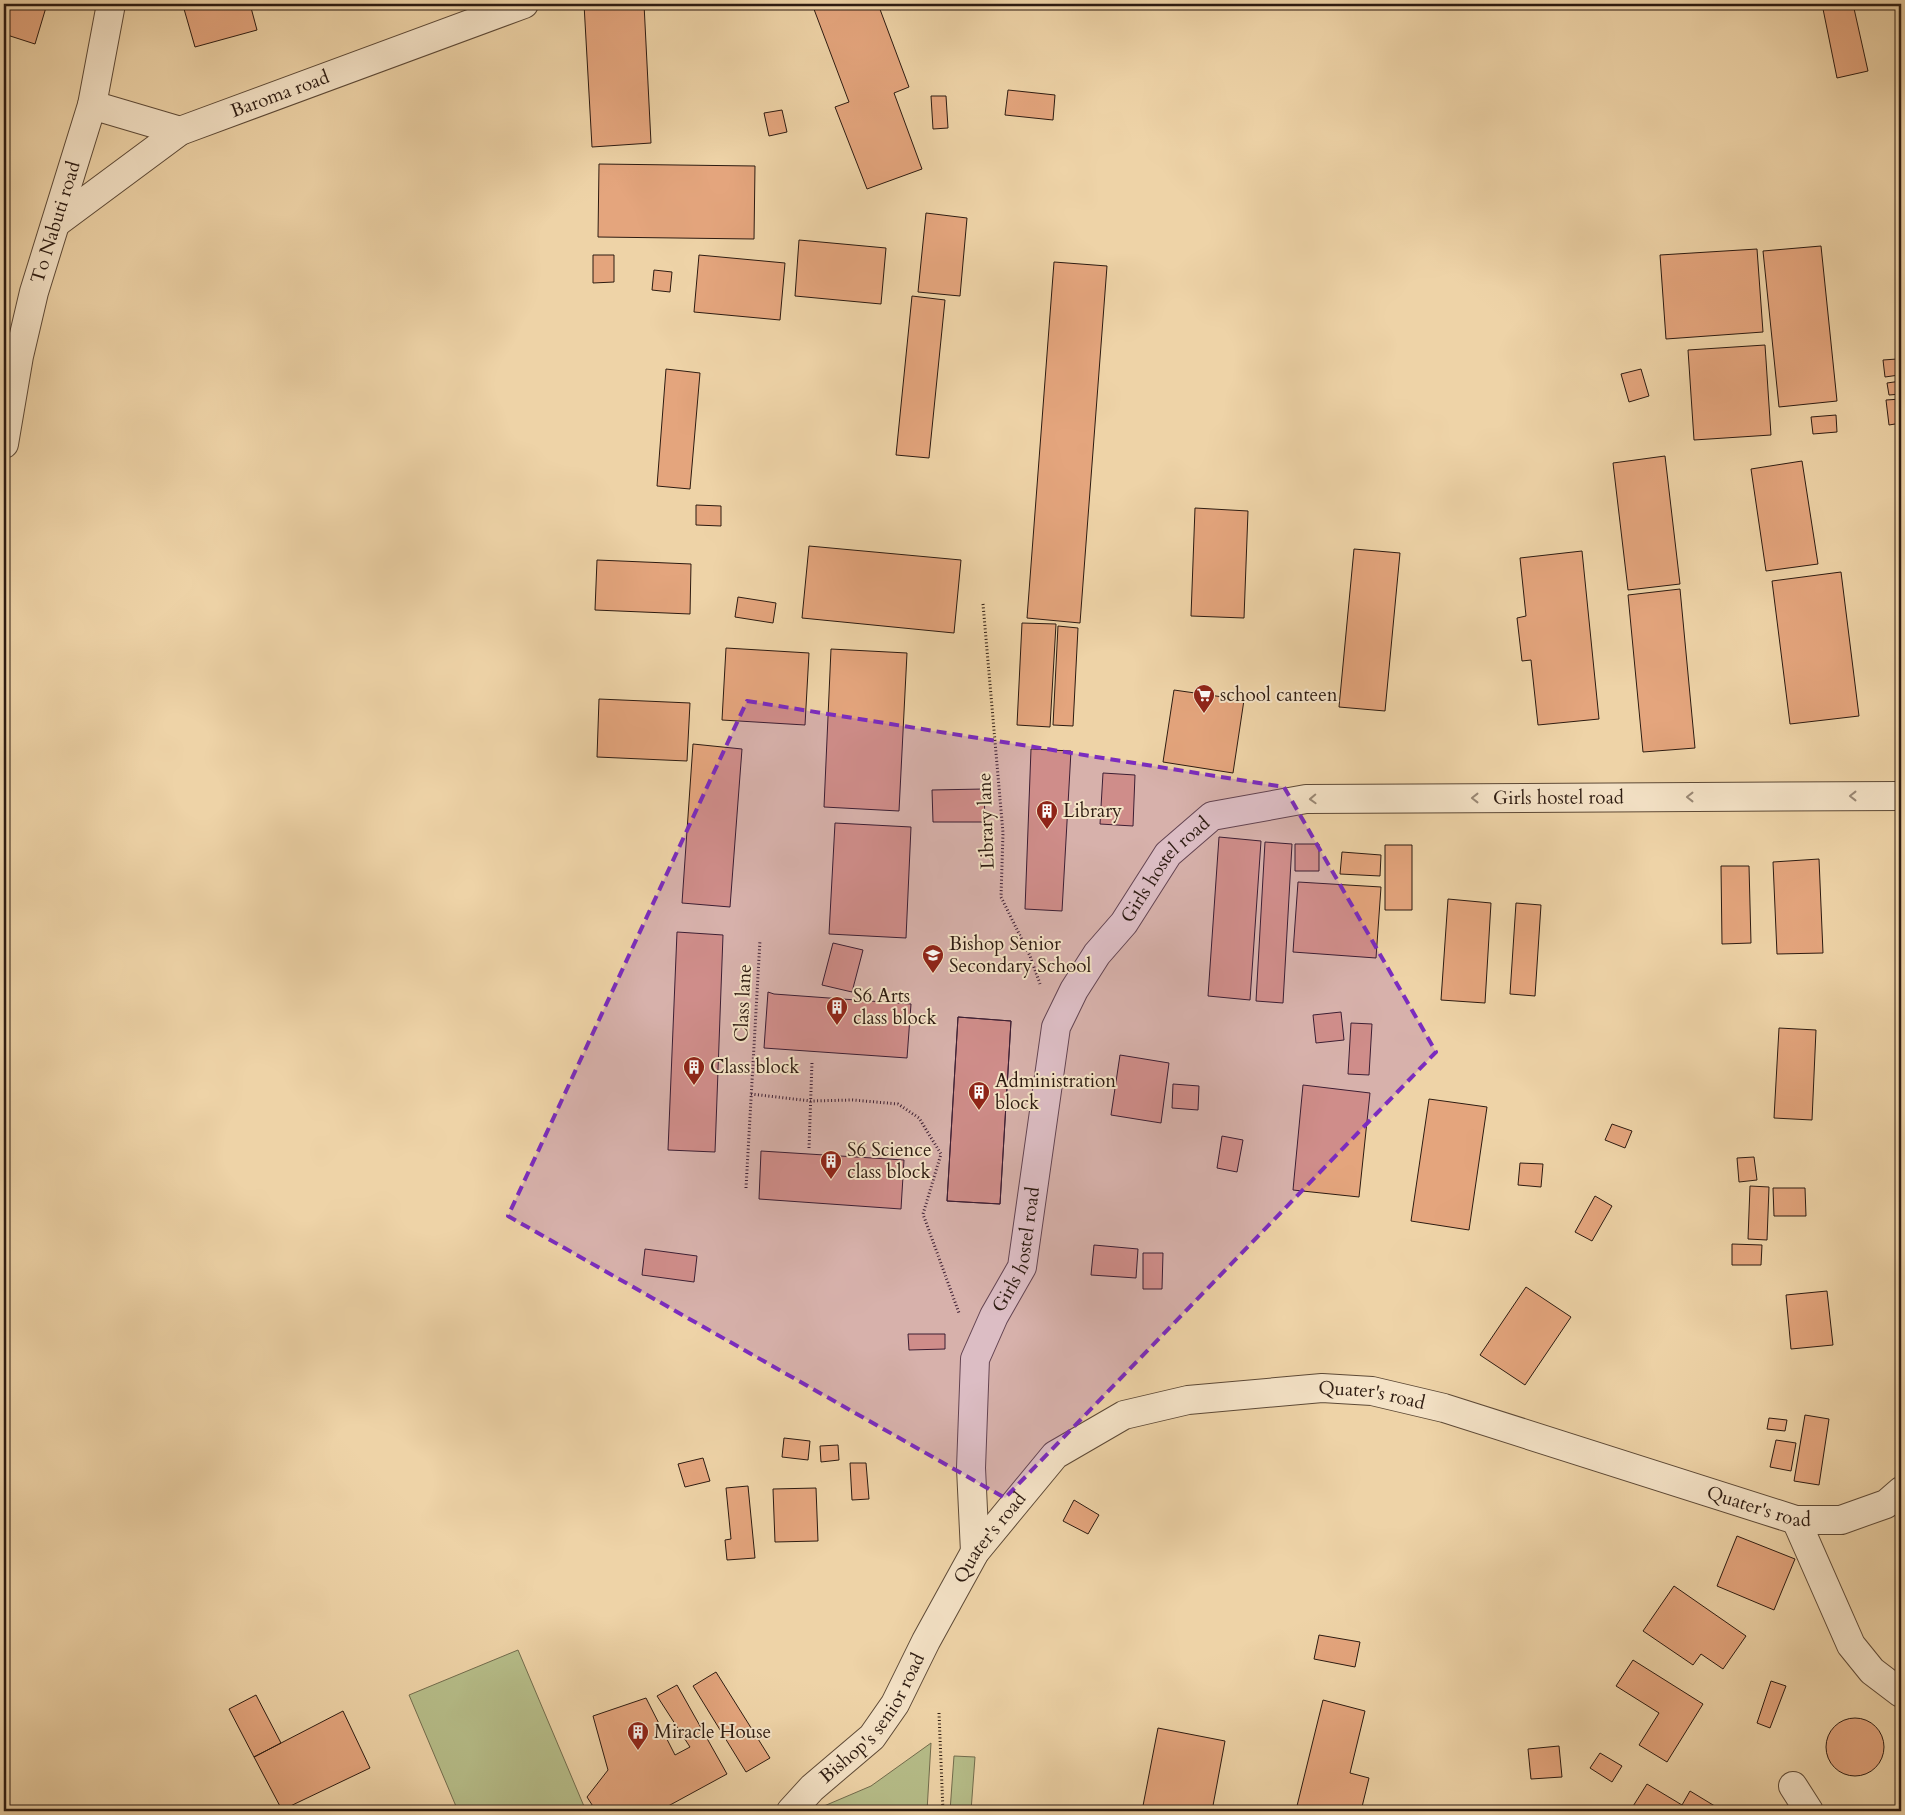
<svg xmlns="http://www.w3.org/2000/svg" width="1905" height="1815" font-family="Cardo,serif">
<rect width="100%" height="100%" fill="#eed3a7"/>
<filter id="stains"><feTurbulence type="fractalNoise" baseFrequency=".004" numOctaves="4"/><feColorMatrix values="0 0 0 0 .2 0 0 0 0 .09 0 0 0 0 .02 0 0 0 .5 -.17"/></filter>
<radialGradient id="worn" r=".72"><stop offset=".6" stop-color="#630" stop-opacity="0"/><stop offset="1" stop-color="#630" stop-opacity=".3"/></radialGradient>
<path fill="#b6bd89" stroke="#726c4d" d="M518 1650 586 1811H458L409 1695Z
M931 1743 927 1811H818L817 1809 871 1786Z
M954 1756 975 1757 971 1811H950Z"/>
<path fill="#e4a57d" stroke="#2d1b11" d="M4 4H47L35 44 4 34Z
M203 4H250L257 30 195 47 184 9Z
M584 4H644L651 143 592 147Z
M812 4H878L909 87 894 93 922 169 867 189 835 107 849 102Z
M1822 4H1853L1868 71 1837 78Z
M1008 90 1055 95 1053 120 1005 115Z
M931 96H946L948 128 933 129Z
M782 110 787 132 769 136 764 113Z
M599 164 755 166 754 239 598 237Z
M926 213 967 218 960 296 918 292Z
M799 240 886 248 881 304 795 296Z
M1821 246 1837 401 1779 407 1763 251Z
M1757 249 1763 332 1666 339 1660 255Z
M593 255H614V282L593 283Z
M699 255 785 263 780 320 694 312Z
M1054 262 1107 266 1080 623 1027 618Z
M654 270 672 272 670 292 652 290Z
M912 296 945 300 929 458 896 455Z
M1765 345 1771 435 1694 440 1688 350Z
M1897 359 1899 375 1885 377 1883 360Z
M666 369 700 373 690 489 657 486Z
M1641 369 1649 396 1629 402 1621 374Z
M1901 381V394L1889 395 1887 383Z
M1901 399V423L1889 425 1886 400Z
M1836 415 1837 432 1813 434 1811 417Z
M1665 456 1680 584 1628 590 1613 463Z
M1802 461 1818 564 1766 571 1751 469Z
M696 505 721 506V526L696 525Z
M1195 508 1248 511 1244 618 1191 616Z
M809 546 961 560 954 633 802 618Z
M1354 549 1400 553 1385 711 1339 707Z
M1582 551 1599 719 1538 725 1531 660 1522 661 1517 618 1526 616 1520 558Z
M597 560 691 564 690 614 595 610Z
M1841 572 1859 716 1790 724 1772 581Z
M1680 589 1695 748 1643 752 1628 595Z
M738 597 776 603 773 623 735 617Z
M1022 623 1056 624 1050 727 1017 725Z
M1058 626 1078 628 1073 726 1053 725Z
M726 648 809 653 805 725 722 720Z
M831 649 907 653 899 811 824 807Z
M1174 690 1244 700 1233 773 1163 762Z
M599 699 690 703 687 761 597 757Z
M693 744 742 749 730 907 682 903Z
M1031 749 1071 751 1062 911 1025 909Z
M1103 773 1135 775 1133 826 1100 824Z
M984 789 985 822H933L932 790Z
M835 823 911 827 906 938 829 934Z
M1219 837 1261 841 1250 1000 1208 996Z
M1265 842 1292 844 1283 1003 1256 1001Z
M1295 844H1319V871H1295Z
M1385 845H1412V910H1385Z
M1342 852 1381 855 1380 876 1340 874Z
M1819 859 1823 953 1777 954 1773 862Z
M1721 866H1749L1751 943 1722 944Z
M1298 882 1381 887 1376 958 1293 952Z
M1448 899 1491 903 1485 1003 1441 1000Z
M1516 903 1541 905 1535 996 1510 994Z
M677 932 723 935 715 1152 668 1150Z
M833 943 863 950 852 992 822 985Z
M768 992 774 994 911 1004 907 1058 764 1048Z
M1341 1012 1344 1040 1316 1043 1313 1015Z
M958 1017 1011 1021 1000 1204 947 1201Z
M958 1017 1011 1021 1000 1204 947 1201Z
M1351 1023 1372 1024 1369 1075 1348 1074Z
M1779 1028 1816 1030 1812 1120 1774 1118Z
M1120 1055 1169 1063 1161 1123 1111 1115Z
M1173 1084 1199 1086 1198 1110 1172 1108Z
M1303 1085 1370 1093 1359 1197 1293 1190Z
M1429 1099 1487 1107 1469 1230 1411 1221Z
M1612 1124 1632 1131 1625 1148 1605 1140Z
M1222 1136 1243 1140 1237 1172 1217 1168Z
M761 1151 904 1160 901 1209 759 1199Z
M1754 1157 1757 1180 1739 1182 1737 1158Z
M1520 1163 1543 1164 1541 1187 1518 1185Z
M1750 1186 1769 1187 1767 1240 1748 1239Z
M1773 1188H1805L1806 1216H1774Z
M1595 1196 1612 1206 1592 1241 1575 1232Z
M1732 1244 1762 1245 1761 1265H1732Z
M1094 1245 1138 1249 1136 1278 1091 1275Z
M645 1249 697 1256 694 1282 642 1275Z
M1143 1253H1163L1162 1289H1143Z
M1526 1287 1571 1317 1525 1385 1480 1355Z
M1827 1291 1833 1345 1791 1349 1786 1295Z
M908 1334H945V1349L909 1350Z
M1805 1415 1829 1419 1819 1485 1794 1481Z
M1769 1418 1787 1420 1785 1431 1767 1429Z
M784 1438 810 1441 808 1460 782 1457Z
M1776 1440 1796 1443 1791 1471 1770 1467Z
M838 1445 839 1460 821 1462 820 1446Z
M703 1458 710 1481 685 1487 678 1464Z
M850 1463H866L869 1499 852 1500Z
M748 1486 755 1558 727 1560 725 1540 731 1539 726 1488Z
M816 1488 818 1541 775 1542 773 1489Z
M1074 1500 1099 1515 1088 1534 1063 1521Z
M1737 1536 1795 1559 1774 1610 1717 1586Z
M1674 1586 1746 1636 1723 1669 1701 1654 1693 1665 1643 1631Z
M1319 1635 1360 1642 1355 1667 1314 1659Z
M1633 1660 1703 1704 1667 1762 1639 1745 1659 1713 1616 1686Z
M716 1672 770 1758 746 1772 693 1686Z
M1771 1681 1786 1686 1770 1728 1757 1723Z
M677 1685 727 1774 659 1811H596L587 1797 608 1770 593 1716 646 1698 675 1755 690 1747 657 1696Z
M256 1695 281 1743 254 1757 229 1709Z
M1323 1700 1365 1711 1350 1773 1369 1778 1361 1811 1296 1810Z
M343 1711 370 1768 282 1810 254 1757Z
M1826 1747a29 29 0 1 1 58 0a29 29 0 1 1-58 0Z
M1158 1728 1225 1741 1212 1811H1142Z
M1559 1746 1562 1777 1531 1779 1528 1749Z
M1600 1753 1622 1766 1612 1782 1590 1768Z
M1647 1784 1682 1805 1690 1791 1723 1811H1630Z"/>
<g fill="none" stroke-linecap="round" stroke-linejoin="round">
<g stroke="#5d4936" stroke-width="30">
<g id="minor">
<path d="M92 105 180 131"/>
<path id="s1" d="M56 223 180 131 524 4"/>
<path id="s2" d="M4 444 19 356 34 292 92 105 111 4"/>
<path d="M1796 1520 1851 1645 1872 1671 1901 1693"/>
<path id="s3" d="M975 1552 971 1468 975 1359 994 1316 1022 1267 1056 1027 1074 990 1097 954 1124 923 1168 854 1212 816 1306 799 1901 796"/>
<path d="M1793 1786 1809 1811"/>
<path id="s4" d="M791 1811 812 1788 872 1737 895 1704 926 1641 975 1552 1055 1455 1124 1415 1188 1400 1322 1388 1372 1391 1444 1408 1796 1520H1841L1886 1504 1901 1491"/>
</g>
</g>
<path stroke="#2d1b11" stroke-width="3" stroke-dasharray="1 2.5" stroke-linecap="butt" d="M983 604 1003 833 1001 897 1030 956 1040 984
M751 1094 811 1101 853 1100 898 1104 919 1118 941 1154 923 1214 959 1313
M809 1148 812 1062
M746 1188 760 940
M939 1713 943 1811"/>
<use href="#minor" stroke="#f4e2c6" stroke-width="28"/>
</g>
<defs><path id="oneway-chevron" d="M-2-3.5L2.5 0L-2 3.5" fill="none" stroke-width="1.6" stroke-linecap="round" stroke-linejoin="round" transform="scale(1.25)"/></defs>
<g stroke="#9a8875">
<use href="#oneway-chevron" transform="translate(1853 796) rotate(180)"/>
<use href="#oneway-chevron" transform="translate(1690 797) rotate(180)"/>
<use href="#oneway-chevron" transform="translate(1475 798) rotate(180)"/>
<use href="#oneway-chevron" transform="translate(1313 799) rotate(178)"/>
</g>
<path fill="#7b2cbf" fill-opacity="0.2" stroke="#7b2cbf" stroke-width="4" stroke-dasharray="10 6" stroke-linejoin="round" d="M747 701 1284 787 1436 1052 1005 1498 508 1216Z"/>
<defs>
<g id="supermarket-pin" transform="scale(1.125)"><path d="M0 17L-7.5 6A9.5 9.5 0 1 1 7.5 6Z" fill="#8f2418" stroke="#f4e2c6"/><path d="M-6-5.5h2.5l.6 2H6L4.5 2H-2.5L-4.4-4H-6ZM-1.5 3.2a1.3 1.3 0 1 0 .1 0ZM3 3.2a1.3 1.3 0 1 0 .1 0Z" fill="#fff"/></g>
<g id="building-pin" transform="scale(1.125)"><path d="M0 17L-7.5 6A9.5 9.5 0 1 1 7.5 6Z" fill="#8f2418" stroke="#f4e2c6"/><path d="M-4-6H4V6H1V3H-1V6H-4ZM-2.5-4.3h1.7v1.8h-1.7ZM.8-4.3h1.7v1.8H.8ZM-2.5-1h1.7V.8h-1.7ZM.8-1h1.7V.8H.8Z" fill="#fff"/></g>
<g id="school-pin" transform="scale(1.125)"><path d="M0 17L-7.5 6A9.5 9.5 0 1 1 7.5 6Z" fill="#8f2418" stroke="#f4e2c6"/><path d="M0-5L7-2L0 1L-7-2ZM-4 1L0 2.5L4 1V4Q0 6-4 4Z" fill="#fff"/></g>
</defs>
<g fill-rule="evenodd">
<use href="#supermarket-pin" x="1204" y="695"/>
<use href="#building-pin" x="1047" y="811"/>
<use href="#school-pin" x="933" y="955"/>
<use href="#building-pin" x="837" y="1007"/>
<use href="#building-pin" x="694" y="1067"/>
<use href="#building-pin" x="979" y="1092"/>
<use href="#building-pin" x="831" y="1161"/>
<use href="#building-pin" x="638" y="1732"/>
</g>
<g text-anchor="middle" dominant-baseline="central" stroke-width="4" stroke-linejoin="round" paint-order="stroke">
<g font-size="19" fill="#2d1b11" stroke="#f4e2c6">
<text stroke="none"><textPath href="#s1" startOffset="261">Baroma road</textPath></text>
<text stroke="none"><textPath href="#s2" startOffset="228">To Nabuti road</textPath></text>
<text stroke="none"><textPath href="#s3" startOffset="1152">Girls hostel road</textPath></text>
<text transform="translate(986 821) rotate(-92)">Library lane</text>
<text stroke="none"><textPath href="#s3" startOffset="732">Girls hostel road</textPath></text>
<text transform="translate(743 1003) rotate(-87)">Class lane</text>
<text stroke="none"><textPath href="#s3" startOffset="312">Girls hostel road</textPath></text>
<text stroke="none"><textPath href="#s4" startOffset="778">Quater's road</textPath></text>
<text stroke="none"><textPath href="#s4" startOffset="1182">Quater's road</textPath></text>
<text stroke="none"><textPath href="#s4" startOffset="342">Quater's road</textPath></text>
<text stroke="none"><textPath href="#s4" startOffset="125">Bishop's senior road</textPath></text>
</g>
<g font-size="19" fill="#2d1b11" stroke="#f4e2c6" text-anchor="start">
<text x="1220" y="695">school canteen</text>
<text x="1063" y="811">Library</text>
<text x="949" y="944">Bishop Senior<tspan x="949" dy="22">Secondary School</tspan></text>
<text x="853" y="996">S6 Arts<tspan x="853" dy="22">class block</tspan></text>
<text x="710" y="1067">Class block</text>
<text x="995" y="1081">Administration<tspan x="995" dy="22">block</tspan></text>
<text x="847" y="1150">S6 Science<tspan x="847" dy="22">class block</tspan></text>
<text x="654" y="1732">Miracle House</text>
</g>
</g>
<rect width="1905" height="1815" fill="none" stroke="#eed3a7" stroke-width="20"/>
<rect x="5" y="5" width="1895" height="1805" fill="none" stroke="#2d1b11" stroke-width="2.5"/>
<rect x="10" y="10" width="1885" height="1795" fill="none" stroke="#2d1b11"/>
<rect width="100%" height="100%" filter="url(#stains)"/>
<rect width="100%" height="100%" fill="url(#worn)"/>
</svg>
